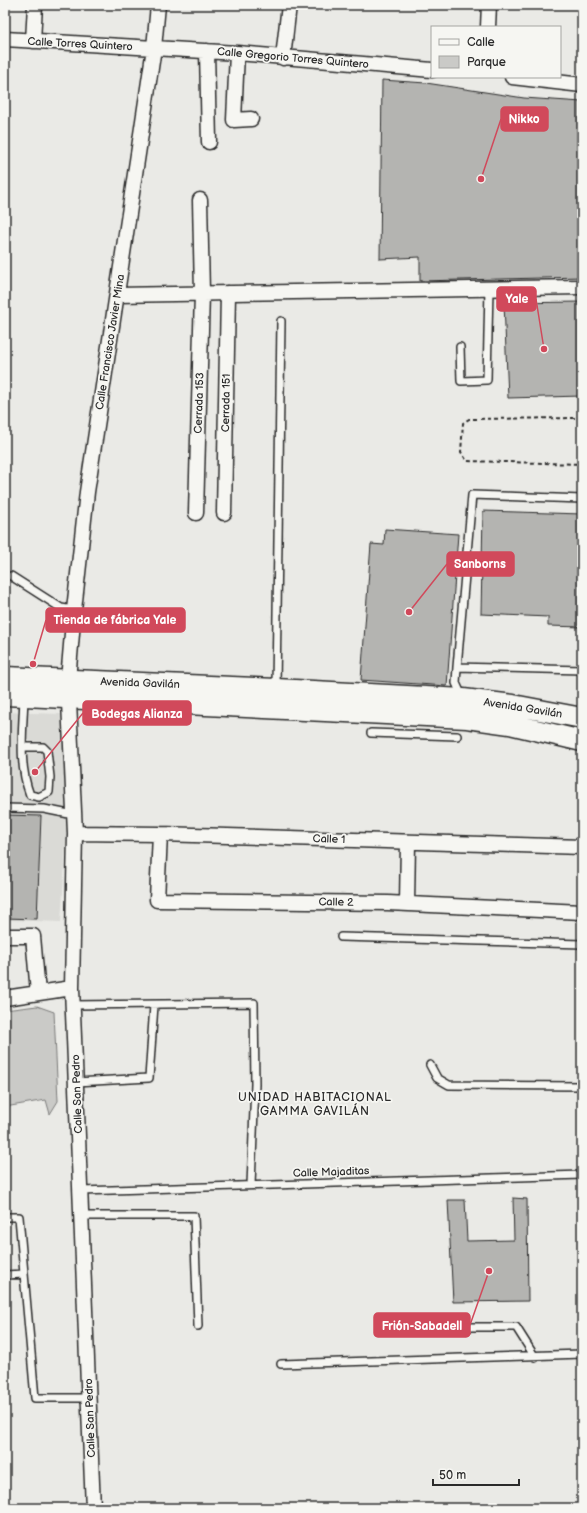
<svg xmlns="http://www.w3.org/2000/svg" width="587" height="1513" font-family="'Balsamiq Sans',sans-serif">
<rect width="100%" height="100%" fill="#eaeae6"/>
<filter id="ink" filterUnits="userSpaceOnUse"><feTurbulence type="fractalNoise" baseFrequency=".025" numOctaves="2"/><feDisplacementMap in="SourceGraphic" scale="8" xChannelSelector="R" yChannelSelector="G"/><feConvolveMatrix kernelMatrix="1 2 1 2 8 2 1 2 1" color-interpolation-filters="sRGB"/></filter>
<g filter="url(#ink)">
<path fill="#dadad6" d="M5 712 61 714 67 830 61 922 5 920Z"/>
<path fill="#cacac7" stroke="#7a7a79" d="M37 1006 54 1012 58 1101 50 1114 46 1100 5 1107V1010Z"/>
<path fill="#b4b4b1" stroke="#2b2b2b" d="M382 80 426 83 524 98 582 102V277L420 281V257L380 259Z
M582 302V396L508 398 504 303Z
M483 511 582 514V627L548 626V617L481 614Z
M385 529 458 534 447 686 361 680 371 544 384 545Z
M5 815 41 816 37 919 5 918Z
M513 1198 527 1199 528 1301 453 1302 448 1200H465L467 1241 514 1240Z"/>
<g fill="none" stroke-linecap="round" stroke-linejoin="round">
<g stroke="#2b2b2b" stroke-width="10">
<path id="service" d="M460 347 461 381 487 380 489 288
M11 576 61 608 74 610
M457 667 472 495 582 499
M276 687 281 321
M462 696 456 683 457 667 582 670
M371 733 457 736
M23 747H43L47 751 50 777 49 792 39 797 30 795C18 764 23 730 24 697
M5 808 44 809 74 815
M341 937 582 944
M73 1005 254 1003 255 1084 251 1185
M430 1065 437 1078 449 1085 582 1086
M76 1082 149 1078 154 1005
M81 1191 582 1175
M82 1216H194L198 1326
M5 1217H19L35 1398H89
M5 1275 24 1274
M445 1327H516L535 1357
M281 1364 582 1354"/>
</g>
<g stroke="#2b2b2b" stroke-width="17">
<path id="minor" d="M488 27 489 5
M5 39 237 53 432 70
M33 41 35 5
M207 51 209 142
M237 53 234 120 251 119
M283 58 289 5
M512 77 582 85
M117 295 582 287
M196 513 202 293 200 200
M224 513 228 293
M75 833 160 834 582 847
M160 834 157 900 388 903 582 912
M407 904 408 842
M5 936H33L38 993
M5 998 72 988
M93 1508 72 988 75 833 68 680 74 610 87 492 154 48 158 5"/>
</g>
<g stroke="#2b2b2b" stroke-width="23">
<path id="secondary" d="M5 677 276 689 463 699 513 705 582 718
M5 695 467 718 510 724 582 741"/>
</g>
<path stroke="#2b2b2b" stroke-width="2" stroke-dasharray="4 3" stroke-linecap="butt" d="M582 418 469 419 463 423 461 452 467 461 582 464"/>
<use href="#service" stroke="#f6f6f2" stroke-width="7"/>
<use href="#minor" stroke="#f6f6f2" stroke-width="14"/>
<use href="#secondary" stroke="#f6f6f2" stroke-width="20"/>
</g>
</g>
<g text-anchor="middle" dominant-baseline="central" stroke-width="3.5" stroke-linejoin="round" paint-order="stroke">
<g font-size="11" fill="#2b2b2b" stroke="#f6f6f2">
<text transform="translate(80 44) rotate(3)">Calle Torres Quintero</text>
<text transform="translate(293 58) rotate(5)">Calle Gregorio Torres Quintero</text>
<text transform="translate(110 342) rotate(-81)">Calle Francisco Javier Mina</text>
<text transform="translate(199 403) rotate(-88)">Cerrada 153</text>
<text transform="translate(226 403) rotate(-89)">Cerrada 151</text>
<text transform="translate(140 683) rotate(2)">Avenida Gavilán</text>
<text transform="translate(523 708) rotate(9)">Avenida Gavilán</text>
<text transform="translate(329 839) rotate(2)">Calle 1</text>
<text transform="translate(336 902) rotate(1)">Calle 2</text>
<text transform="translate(77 1094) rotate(-92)">Calle San Pedro</text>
<text transform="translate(331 1172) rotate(-2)">Calle Majaditas</text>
<text transform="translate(90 1418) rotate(-92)">Calle San Pedro</text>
</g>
<g font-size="12" letter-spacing="1" fill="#2b2b2b" stroke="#f6f6f2">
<text x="315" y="1097">UNIDAD HABITACIONAL<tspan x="315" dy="14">GAMMA GAVILÁN</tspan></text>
</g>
</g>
<path fill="none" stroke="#d1495b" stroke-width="1.5" d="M481 179L501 119M544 349L536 299M409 612L447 564M33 664L46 620M35 772L83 713M489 1271L470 1325"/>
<g fill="#d1495b" stroke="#f6f6f2" stroke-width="1.5">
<circle cx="481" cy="179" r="4"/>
<circle cx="544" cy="349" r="4"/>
<circle cx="409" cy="612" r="4"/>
<circle cx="33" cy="664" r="4"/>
<circle cx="35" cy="772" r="4"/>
<circle cx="489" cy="1271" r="4"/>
</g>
<g fill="#d1495b" stroke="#d1495b" stroke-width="1.5">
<rect x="501" y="107" width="47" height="24" rx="4"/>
<rect x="497" y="287" width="39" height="24" rx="4"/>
<rect x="447" y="552" width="67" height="24" rx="4"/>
<rect x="46" y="608" width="139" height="24" rx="4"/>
<rect x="83" y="701" width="108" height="24" rx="4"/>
<rect x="374" y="1313" width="96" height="24" rx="4"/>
</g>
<g font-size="12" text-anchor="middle" font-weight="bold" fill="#fff">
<text x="524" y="123">Nikko</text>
<text x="517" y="303">Yale</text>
<text x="480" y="568">Sanborns</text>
<text x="115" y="624">Tienda de fábrica Yale</text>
<text x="137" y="718">Bodegas Alianza</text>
<text x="422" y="1330">Frión-Sabadell</text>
</g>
<rect width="587" height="1513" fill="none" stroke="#f6f6f2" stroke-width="20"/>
<rect x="10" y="10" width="567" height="1493" fill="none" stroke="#2b2b2b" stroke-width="1.5" filter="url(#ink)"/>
<rect x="431" y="26" width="130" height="52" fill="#f6f6f2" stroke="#a5a5a2"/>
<rect x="439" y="39" width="20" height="6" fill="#f6f6f2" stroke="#a5a5a2"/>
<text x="467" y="46" font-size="12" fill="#2b2b2b">Calle</text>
<rect x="439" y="56" width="20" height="12" fill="#cacac7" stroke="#a5a5a2"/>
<text x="467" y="66" font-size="12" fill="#2b2b2b">Parque</text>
<path d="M433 1479v6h86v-6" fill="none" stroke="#2b2b2b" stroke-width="2"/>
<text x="439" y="1479" font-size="12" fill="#2b2b2b" stroke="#f6f6f2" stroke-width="3" paint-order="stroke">50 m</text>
</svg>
